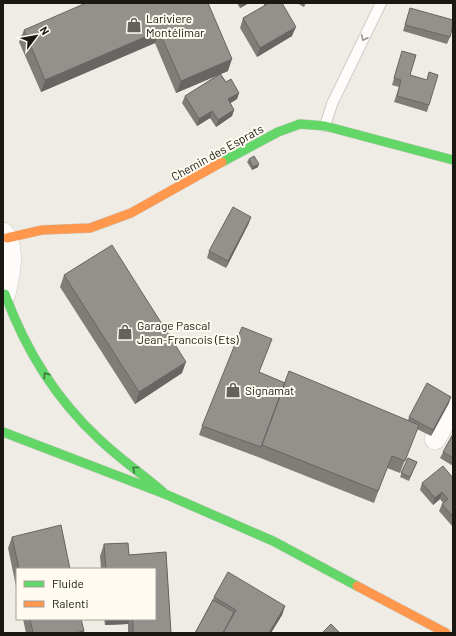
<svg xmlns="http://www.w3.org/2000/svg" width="456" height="636" font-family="Barlow,sans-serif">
<rect width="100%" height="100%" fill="#efece5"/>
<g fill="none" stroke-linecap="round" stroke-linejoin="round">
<g stroke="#cbc9c4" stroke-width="12">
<path id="lane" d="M325 126 332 104 381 3"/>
</g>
<g stroke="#cbc9c4" stroke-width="22">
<path id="street" d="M3 233C16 248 9 276 5 294
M435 439 453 407"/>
</g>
<g stroke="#cbc9c4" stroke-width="10">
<path id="fast" d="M222 162 278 132 300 124 325 126 453 160
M5 294C25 349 56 399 99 439 119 458 142 474 163 492
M3 432 165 494 273 541 357 586"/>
</g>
<g stroke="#cbc9c4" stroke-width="10">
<path id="slow" d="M7 238 42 230 90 228 131 213 222 162
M357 586 446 633"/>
</g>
<use href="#lane" stroke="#fdfcfb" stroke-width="10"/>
<use href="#street" stroke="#fdfcfb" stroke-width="21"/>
<use href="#fast" stroke="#63d668" stroke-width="9"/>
<use href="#slow" stroke="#ff974d" stroke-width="9"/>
</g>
<path fill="#7e7d78" d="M208 3 228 71 221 74 226 82 239 93 237 99 230 103 234 110 232 116 216 127 210 118 197 126 182 103 185 96 218 75 176 93 155 43 41 92 19 42 24 30Z
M237 3H249L240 8Z
M263 3H282L292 36 257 57 240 28 243 18 265 6Z
M297 3H306L304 7Z
M410 8 450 37 447 44 403 31Z
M402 51 410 75 427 80 429 72V105L427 112 394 102 399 87 392 85Z
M249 159 258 167 252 170 247 162Z
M249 223 226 268 207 258 209 251Z
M64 275 182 373 135 404 60 287Z
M259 372 285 383 408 420 409 417 449 403 431 436 417 429 400 473 387 468 374 503 258 457 199 435 202 426Z
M453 434V466L440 458 443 452Z
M408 458 417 462 409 481 400 477Z
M453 478V527L439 511 442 504 443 503 440 499 433 505 420 490 422 483Z
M12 537 70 569H17V591L8 548Z
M128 543 129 555 166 552 171 633H128V624L105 625 104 619H155V569H101L100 556 104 544Z
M214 597 285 606 282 615 271 633H195Z
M23 619H81L84 631 83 633H26Z"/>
<path fill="#676662" d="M242 3H249L240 8Z
M296 27 292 36 257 57 260 48Z
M159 31 155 43 41 92 45 80Z
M232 59 228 71 176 93 181 81Z
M239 93 237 99 226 106 228 99Z
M234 110 232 116 216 127 218 120Z
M212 111 210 118 197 126 199 119Z
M259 164 258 167 252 170 253 167Z
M251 217 249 223 226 268 228 261Z
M186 362 182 373 135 404 139 392Z
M451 397 449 403 431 436 433 430Z
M442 492 440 499 433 505 435 498Z
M285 606 282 615 271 633H269Z
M107 619H130L128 624 105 625Z
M84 631 83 633H75Z"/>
<path fill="#93918c" stroke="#676662" d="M86 3H208L232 59 181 81 159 31 45 80 24 30Z
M269 3H282L296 27 260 48 243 18Z
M410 8 453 20V25L450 37 405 25Z
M402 51 416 55 410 75 427 80 429 72 438 75 429 105 397 96 401 80 394 78Z
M220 74 226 82 231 79 239 93 228 99 234 110 218 120 212 111 199 119 185 96Z
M254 156 259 164 253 167 249 159Z
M233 207 251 217 228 261 209 251Z
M112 245 186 362 139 392 64 275Z
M242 327 272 339 259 372 285 383 261 447 202 426Z
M289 371 419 425 405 461 392 456 378 491 262 445Z
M427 383 451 397 433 430 409 417Z
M453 434V458L443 452Z
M408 458 417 462 410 477 401 473Z
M443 466 453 478V517L442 504 448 499 442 492 435 498 422 483Z
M61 525 70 569H19L12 537Z
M128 543 129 555 166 552 171 633H133V619H155V569H106L104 544Z
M228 572 285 606 269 633H223L236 610 214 597Z
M213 600 234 612 223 633H195Z
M30 619H81L84 631 75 633H33Z
M331 624 340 633H322Z"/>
<defs><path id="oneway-chevron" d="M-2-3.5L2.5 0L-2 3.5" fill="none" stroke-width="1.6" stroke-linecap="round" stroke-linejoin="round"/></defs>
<use stroke="#969593" href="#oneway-chevron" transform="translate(364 38) rotate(115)"/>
<g stroke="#3e773e">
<use href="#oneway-chevron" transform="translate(46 375) rotate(-124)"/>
<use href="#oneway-chevron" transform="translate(135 469) rotate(-141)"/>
</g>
<defs>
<g id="shop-bare" transform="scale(1.2)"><path d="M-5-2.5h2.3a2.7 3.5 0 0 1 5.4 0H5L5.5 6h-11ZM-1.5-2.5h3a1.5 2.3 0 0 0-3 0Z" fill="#64625c" stroke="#fffbf1" stroke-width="2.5" paint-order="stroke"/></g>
</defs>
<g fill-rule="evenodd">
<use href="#shop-bare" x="134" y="25"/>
<use href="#shop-bare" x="125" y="332"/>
<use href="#shop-bare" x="233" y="390"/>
</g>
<g text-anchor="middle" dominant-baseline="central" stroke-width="4" stroke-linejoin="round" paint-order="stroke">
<g font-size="12" fill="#191813" stroke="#fffbf1" text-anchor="start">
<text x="146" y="18">Lariviere<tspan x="146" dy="14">Montélimar</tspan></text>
<text x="137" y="325">Garage Pascal<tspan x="137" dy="14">Jean-Francois (Ets)</tspan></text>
<text x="245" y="390">Signamat</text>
</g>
<g font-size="12" fill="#191813" stroke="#fffbf1">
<text transform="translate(217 152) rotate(-29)">Chemin des Esprats</text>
</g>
</g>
<rect width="456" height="636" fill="none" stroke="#191813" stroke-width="8"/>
<rect x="16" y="568" width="140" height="52" fill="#fffbf1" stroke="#a3a098"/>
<rect x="24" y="581" width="20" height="6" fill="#63d668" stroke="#a3a098"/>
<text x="52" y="588" font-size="12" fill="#191813">Fluide</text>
<rect x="24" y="601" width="20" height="6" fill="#ff974d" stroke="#a3a098"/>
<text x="52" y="608" font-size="12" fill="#191813">Ralenti</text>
<g transform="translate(36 36) rotate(58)" stroke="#fffbf1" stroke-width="3" paint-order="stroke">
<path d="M0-3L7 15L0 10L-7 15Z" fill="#191813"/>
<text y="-6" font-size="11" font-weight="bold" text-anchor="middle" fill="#191813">N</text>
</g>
</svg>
